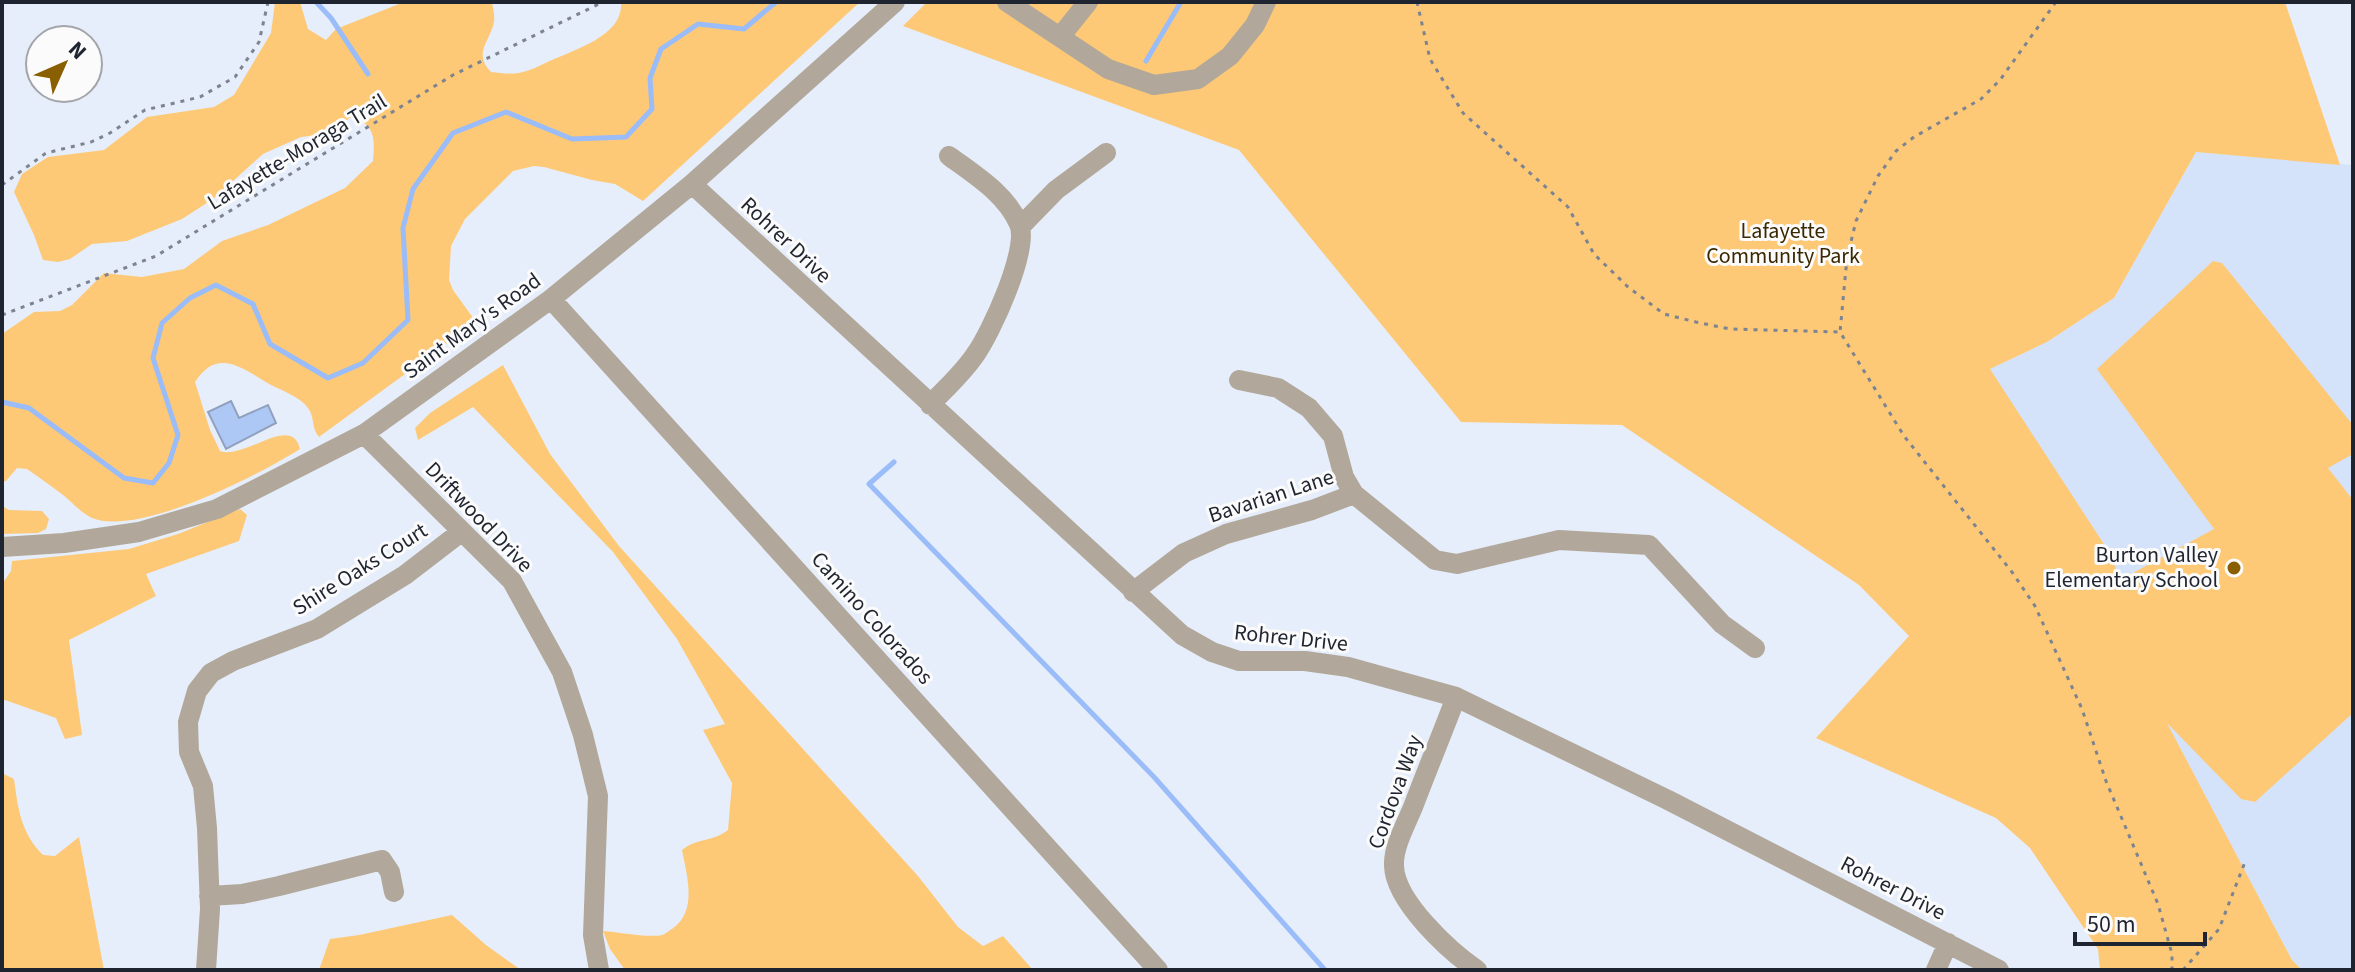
<svg xmlns="http://www.w3.org/2000/svg" width="2355" height="972" font-family="'Source Sans 3',sans-serif">
<rect width="100%" height="100%" fill="#e7eefb"/>
<path fill="#d5e3fa" d="M2196 152 2353 165V970H2302L2292 960 2165 720 1990 369 2047 342 2114 298Z"/>
<path fill="#fdc977" d="M275 2H300L308 29 326 40 336 29 404 2H492C493 9 495 16 494 22 489 44 473 52 491 72 501 73 513 75 523 72 532 70 543 64 552 60 576 49 624 35 621 2H860L643 201 615 184 592 180 544 167 534 166 513 171 465 219 451 246 449 280 453 290 476 322 319 437C311 428 315 417 308 408 300 397 283 391 271 385 243 369 218 346 195 382L210 430 220 451C245 460 292 413 300 449 259 475 138 537 92 518 81 513 72 502 63 495 51 486 39 477 27 469L17 468 6 481 2 482V334L34 312 60 311 72 305 104 273 142 277 184 269 222 241 268 225 345 188 373 161C375 138 375 126 353 116L325 134 301 137 263 154 213 199 182 219 127 241 92 244 70 259 58 262 43 260 34 235 14 192 22 174 48 157 104 150 147 117 214 107 234 95 271 33Z
M927 2H2285L2340 165 2196 152 2114 298 2047 342 1990 369 2111 555 2120 580 2214 529 2097 369 2213 261 2222 263 2353 425V454L2328 468 2353 500V713L2255 802 2241 799 2167 723 2292 960 2302 970H2100L2098 949 2030 848 1996 818 1816 738 1909 636 1859 585 1622 425 1461 422 1239 150 903 26Z
M503 365 550 454 619 546 918 876 958 927 983 946 1003 936 1033 970H625L610 949 603 931C619 932 647 938 662 935 664 935 670 930 672 929 698 911 687 876 682 850 696 838 713 842 728 830L732 783 703 730 725 724 677 639 613 552 473 407 418 440 415 428 430 413Z
M2 506 9 510 42 511 49 519 46 529 38 533 2 534Z
M240 509 247 515 239 541 146 574 156 596 69 640 82 735 65 739 56 718 2 699V584L11 571 12 561 129 549 178 534Z
M2 773 14 779C18 809 21 833 43 855L55 856 79 837 104 970H2Z
M452 915 486 945 521 970H319L330 939 359 935Z"/>
<g fill="none" stroke-linecap="round" stroke-linejoin="round">
<path stroke="#9abcf8" stroke-width="5" d="M316 2 331 18 368 74
M1146 61 1181 2
M2 402 29 408 124 478 153 483 169 463 178 435 153 358 162 323 190 298 216 285 253 304 270 344 328 378 363 363 408 320 403 228 413 189 453 133 506 112 572 139 626 137 652 109 650 78 661 49 698 24 744 29 776 2
M894 462 869 484 1154 777 1325 970"/>
</g>
<path fill="#aec8f5" stroke="#90a1bf" stroke-width="2" d="M231 401 239 418 268 405 276 423 226 449 208 412Z"/>
<g fill="none" stroke-linecap="round" stroke-linejoin="round">
<path stroke="#7d8390" stroke-width="3" stroke-dasharray="4 6" stroke-linecap="butt" d="M1417 2 1430 59 1463 113 1568 207 1594 254 1628 287 1664 314 1696 322 1730 329 1840 332
M2056 2 2000 80 1981 99 1914 137 1896 151 1878 176 1856 221 1847 258 1840 332 1904 436 2012 572 2035 606 2082 709 2106 781 2158 904 2172 954V970
M2 185 46 153 91 142 110 133 145 110 200 97 235 77 259 42 268 2
M2 315 156 256 453 75 603 2
M2183 970 2219 929 2245 862"/>
<path stroke="#b1a89b" stroke-width="20" d="M1007 2 1108 69 1154 85 1198 79 1230 56 1255 25 1266 2
M1060 37 1088 2
M692 184 1182 635 1212 652 1239 661H1305L1348 667 1456 697 1668 800 1999 970
M1021 226 1056 190 1106 153
M551 299 1158 970
M1239 380 1278 388 1309 408 1333 436 1344 477 1354 494
M930 405C945 389 963 373 975 355 991 333 1030 248 1019 224 1006 194 975 175 949 156
M364 434 512 581 562 672 583 735 598 796 593 935 599 970
M2 547 64 543 139 532 217 509 364 434 551 299 692 184 895 2
M1133 592 1184 553 1226 534 1312 510 1354 494 1435 560 1457 564 1559 540 1649 545 1722 624 1755 648
M1456 697C1442 734 1427 770 1413 807 1406 824 1393 847 1394 866 1395 901 1449 951 1477 970
M209 896 242 894 279 886 382 860 390 872 394 892
M206 970 210 909 207 828 203 786 189 752 188 722 197 691 211 673 233 661 317 629 405 575 461 532
M1936 970 1948 943"/>
</g>
<circle fill="#8a5f01" stroke="#fbfbfb" stroke-width="3" cx="2234" cy="568" r="8"/>
<g text-anchor="middle" dominant-baseline="central" stroke-width="6" stroke-linejoin="round" paint-order="stroke">
<g font-size="22" fill="#1e2430" stroke="#fbfbfb">
<text transform="translate(297 152) rotate(-31)">Lafayette-Moraga Trail</text>
<text transform="translate(786 240) rotate(43)">Rohrer Drive</text>
<text transform="translate(472 326) rotate(-36)">Saint Mary's Road</text>
<text transform="translate(1271 496) rotate(-18)">Bavarian Lane</text>
<text transform="translate(479 517) rotate(46)">Driftwood Drive</text>
<text transform="translate(360 569) rotate(-32)">Shire Oaks Court</text>
<text transform="translate(872 618) rotate(48)">Camino Colorados</text>
<text transform="translate(1291 638) rotate(6)">Rohrer Drive</text>
<text transform="translate(1395 792) rotate(-70)">Cordova Way</text>
<text transform="translate(1893 888) rotate(27)">Rohrer Drive</text>
</g>
<g font-size="22" fill="#3b2702" stroke="#fbfbfb">
<text x="1783" y="231">Lafayette<tspan x="1783" dy="25">Community Park</tspan></text>
</g>
<g font-size="22" fill="#1e2430" stroke="#fbfbfb" text-anchor="end">
<text x="2218" y="555">Burton Valley<tspan x="2218" dy="25">Elementary School</tspan></text>
</g>
</g>
<rect width="2355" height="972" fill="none" stroke="#1e2430" stroke-width="8"/>
<g transform="translate(64 64) rotate(45)"><circle r="38" fill="#fbfbfb" stroke="#a3a5aa" stroke-width="2"/>
<path d="M0-6L14 30L0 20L-14 30Z" fill="#8a5f01"/>
<text y="-12" font-size="22" font-weight="bold" text-anchor="middle" fill="#1e2430">N</text>
</g>
<path d="M2075 932v12h130v-12" fill="none" stroke="#1e2430" stroke-width="4"/>
<text x="2087" y="932" font-size="24" fill="#1e2430" stroke="#fbfbfb" stroke-width="6" paint-order="stroke">50 m</text>
</svg>
